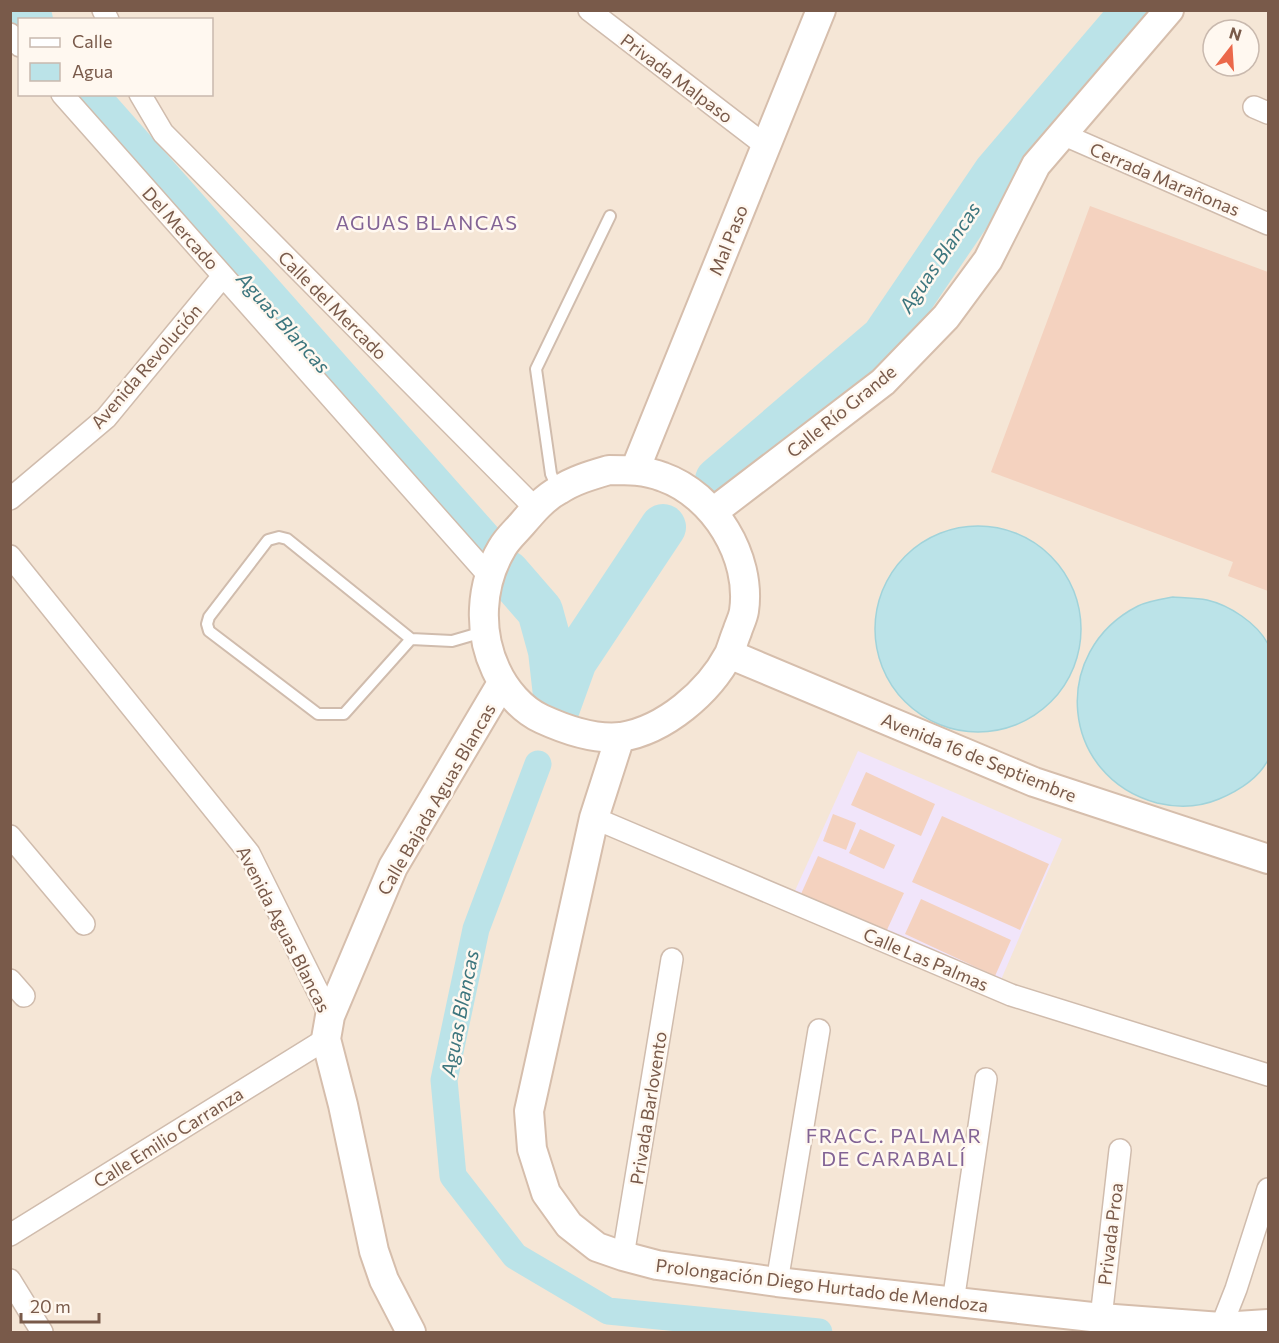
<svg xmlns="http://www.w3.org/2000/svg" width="1279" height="1343" font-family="Commissioner,sans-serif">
<rect width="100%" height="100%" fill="#fdf4e8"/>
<path fill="#f5e6d6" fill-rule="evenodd" d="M11 11H1268V1332H11ZM20 20H212V94H20ZM1213 30H1249V66H1213Z"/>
<path fill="#f1e5fa" d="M858 751 1062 839 1000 982 794 893Z"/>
<path fill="#bbe3e8" stroke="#a1d3da" stroke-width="1.5" d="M875 629a103 103 0 1 1 206 0a103 103 0 1 1-206 0Z
M1173 597C1184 598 1196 598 1207 600 1229 605 1257 623 1268 644V760C1258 779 1238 791 1219 799 1200 807 1178 808 1157 803 1060 777 1049 651 1138 606 1148 601 1162 599 1173 597Z"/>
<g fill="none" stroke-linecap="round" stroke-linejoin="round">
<path stroke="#bbe3e8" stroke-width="27" d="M538 764 476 929 444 1080 453 1176 515 1256 608 1311 819 1332"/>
<path stroke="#bbe3e8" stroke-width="46" d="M27 10 30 20
M83 94 486 549
M718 480 884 338 996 173 1135 10
M507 573 540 611 551 651 557 704
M557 708 574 661 663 527"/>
</g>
<path fill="#f4d2bf" d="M1090 206 1268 272V591L1228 576 1233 562 991 472Z
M866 772 935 804 921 836 851 805Z
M833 814 856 823 846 850 823 841Z
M942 816 1049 864 1020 930 912 882Z
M860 829 895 845 884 869 849 853Z
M818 856 904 893 886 932 801 894Z
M921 899 1011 940 995 976 905 934Z"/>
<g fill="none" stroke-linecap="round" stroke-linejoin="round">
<g stroke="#d0bcad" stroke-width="14">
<path id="lane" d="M558 490 551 474 536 369 610 216
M411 639 344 714H318L209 631 207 624 209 617 268 540 279 537 287 539 411 639 452 641 483 632"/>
</g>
<g stroke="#d0bcad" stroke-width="24">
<path id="street" d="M103 10 108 20
M589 10 766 146
M10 34 20 46
M62 94 490 577
M140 94 163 133 535 508
M1254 107 1268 113
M1062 134 1268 224
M10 499 106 418 223 276
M10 556 249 853 330 1016
M594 818 1011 995 1268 1075
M10 836 84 924
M10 980 24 996
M10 1235 326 1039
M623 1256 672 959
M10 1280 42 1332
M777 1282 819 1030
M953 1302 986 1079
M1101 1318 1120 1150
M1221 1327 1236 1289 1268 1189"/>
</g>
<g stroke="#d6beac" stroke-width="32">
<path id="secondary" d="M609 470C628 470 645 470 663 477 714 495 752 557 744 611 743 618 739 625 737 632 734 639 732 647 729 654 709 692 665 730 621 737 594 740 566 730 542 719 522 710 505 690 496 670 478 632 480 585 502 548 507 539 516 531 522 524 533 511 544 498 559 490 574 480 592 475 609 470Z
M635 470 821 10
M713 512 883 382 946 317 988 260 1036 165 1169 10
M729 654 1034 782 1268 859
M620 737 594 818 529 1111 532 1149 546 1193 569 1225 597 1247 623 1256 657 1265 777 1282 1101 1318 1221 1327 1268 1324
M411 1332 384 1280 374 1251 343 1105 326 1039 330 1016 393 867 502 683"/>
</g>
<use href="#lane" stroke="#fff" stroke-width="10"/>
<use href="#street" stroke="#fff" stroke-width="21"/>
<use href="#secondary" stroke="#fff" stroke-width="28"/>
</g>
<g text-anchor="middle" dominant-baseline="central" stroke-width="5" stroke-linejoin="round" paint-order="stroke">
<g font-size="18" fill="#795a4a" stroke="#fff8f0">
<text transform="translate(677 78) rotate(37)">Privada Malpaso</text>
<text transform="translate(1165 179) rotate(23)">Cerrada Marañonas</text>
<text transform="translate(181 228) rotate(48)">Del Mercado</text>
<text transform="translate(728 240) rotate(-68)">Mal Paso</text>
<text transform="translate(333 305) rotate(45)">Calle del Mercado</text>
<text transform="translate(146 366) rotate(-49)">Avenida Revolución</text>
<text transform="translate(841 411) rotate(-39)">Calle Río Grande</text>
<text transform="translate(979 757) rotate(22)">Avenida 16 de Septiembre</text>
<text transform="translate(436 799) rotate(-60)">Calle Bajada Aguas Blancas</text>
<text transform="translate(284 929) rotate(63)">Avenida Aguas Blancas</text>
<text transform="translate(926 959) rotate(23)">Calle Las Palmas</text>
<text transform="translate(648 1108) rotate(-81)">Privada Barlovento</text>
<text transform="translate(168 1137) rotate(-32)">Calle Emilio Carranza</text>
<text transform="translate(1110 1234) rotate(-83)">Privada Proa</text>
<text transform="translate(822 1285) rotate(7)">Prolongación Diego Hurtado de Mendoza</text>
</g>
<g font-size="20" letter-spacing="1.5" fill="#826395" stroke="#fff8f0">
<text x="427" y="222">AGUAS BLANCAS</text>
<text x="894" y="1135">FRACC. PALMAR<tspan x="894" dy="23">DE CARABALÍ</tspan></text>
</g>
<g font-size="20" font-style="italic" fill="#3d767e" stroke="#fff8f0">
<text transform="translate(939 257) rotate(-56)">Aguas Blancas</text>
<text transform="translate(284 322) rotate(48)">Aguas Blancas</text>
<text transform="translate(459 1013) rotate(-79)">Aguas Blancas</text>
</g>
</g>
<rect width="1279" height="1343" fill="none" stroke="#795a4a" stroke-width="24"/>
<rect x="18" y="18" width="195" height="78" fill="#fff8f0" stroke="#c9b9ae" stroke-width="1.5"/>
<rect x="30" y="38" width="30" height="9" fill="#ffffff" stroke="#c9b9ae" stroke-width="1.5"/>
<text x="72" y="48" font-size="18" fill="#795a4a">Calle</text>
<rect x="30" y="63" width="30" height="18" fill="#bbe3e8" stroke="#c9b9ae" stroke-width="1.5"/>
<text x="72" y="78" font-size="18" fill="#795a4a">Agua</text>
<g transform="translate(1231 48) rotate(17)"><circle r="28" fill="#fff8f0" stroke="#c9b9ae" stroke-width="1.5"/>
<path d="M0-4.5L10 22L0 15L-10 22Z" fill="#eb684a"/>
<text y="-9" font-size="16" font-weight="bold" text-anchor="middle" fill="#795a4a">N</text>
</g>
<path d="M21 1313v9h78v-9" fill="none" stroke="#795a4a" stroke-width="3"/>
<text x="30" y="1313" font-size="18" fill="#795a4a" stroke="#fff8f0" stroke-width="4.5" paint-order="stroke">20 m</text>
</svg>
